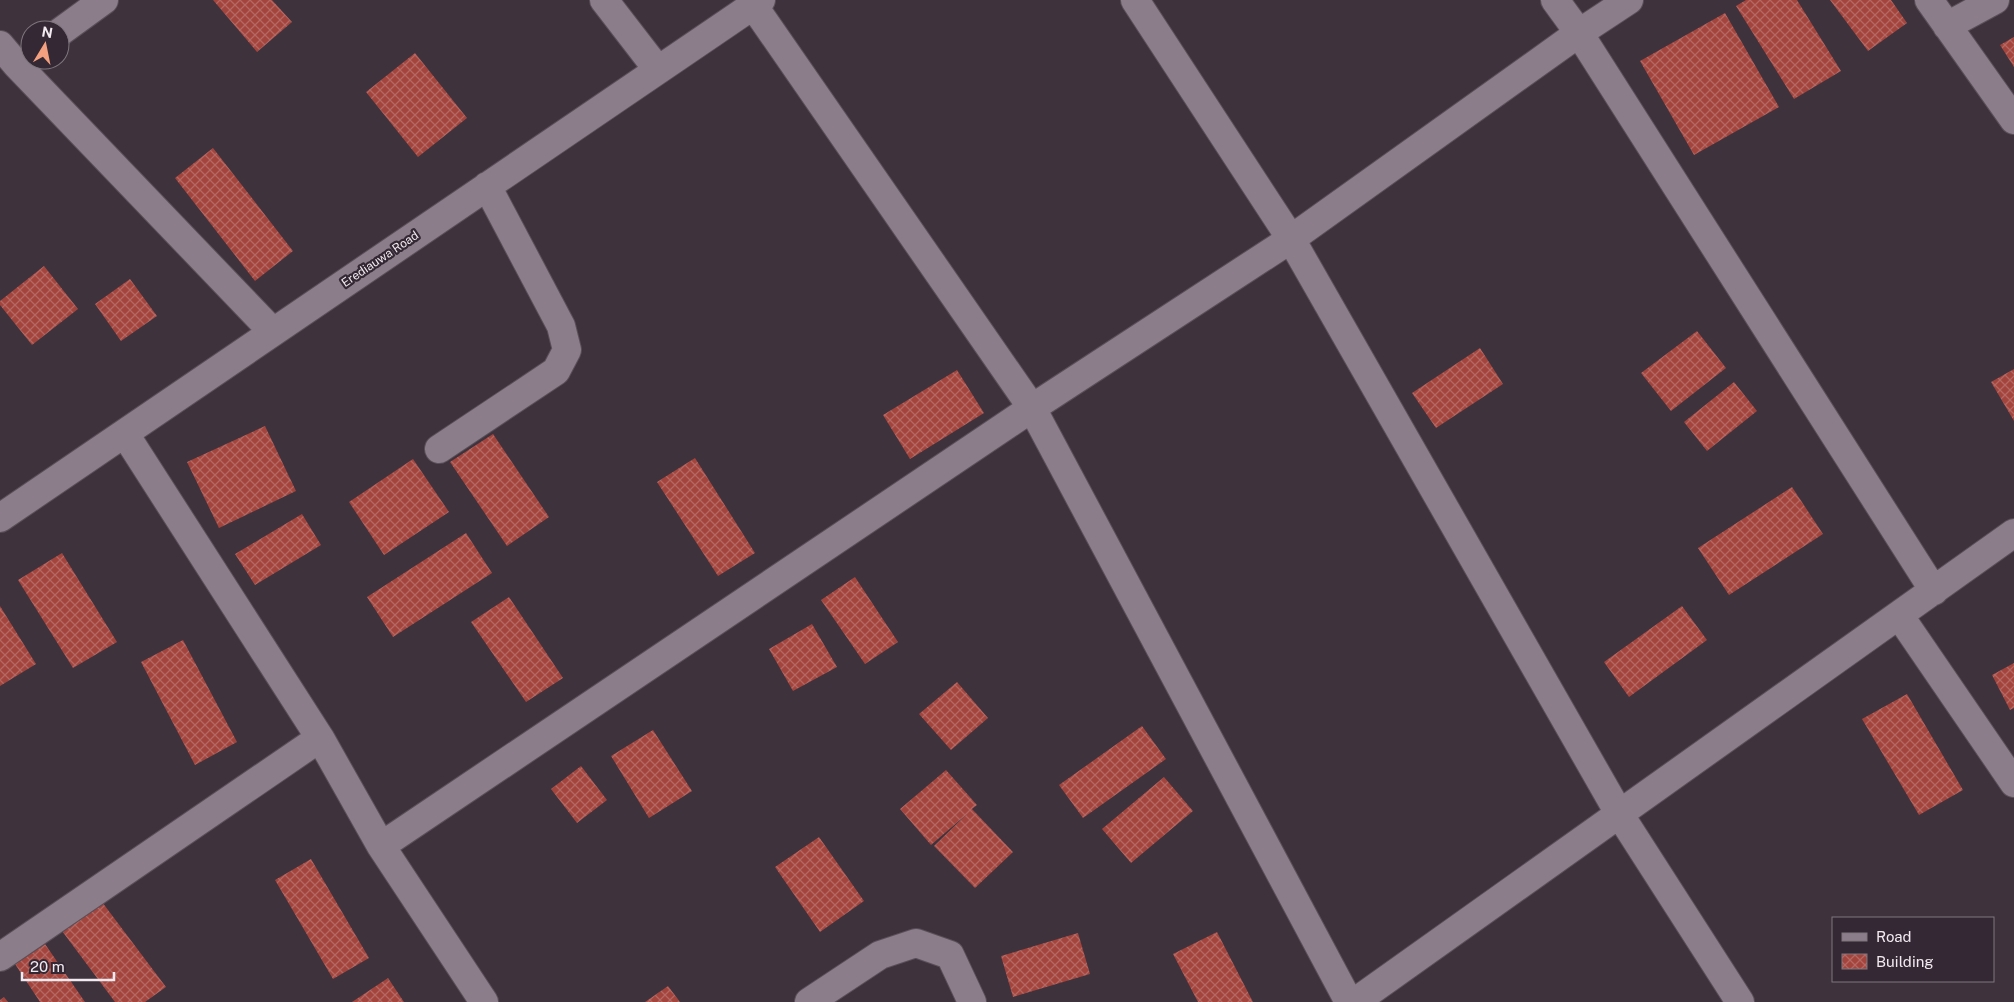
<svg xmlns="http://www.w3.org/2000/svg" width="2014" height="1002" font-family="'Public Sans',sans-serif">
<defs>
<pattern id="building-cross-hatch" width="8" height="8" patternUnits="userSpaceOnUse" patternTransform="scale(1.25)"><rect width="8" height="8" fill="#a3443d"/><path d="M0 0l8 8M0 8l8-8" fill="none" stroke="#b56863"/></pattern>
</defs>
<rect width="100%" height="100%" fill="#3e323d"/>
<path fill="url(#building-cross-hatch)" d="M213 0H272L292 22 257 52Z
M1746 0H1797L1841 71 1794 99 1736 6Z
M1830 0H1891L1907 23 1868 51Z
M1725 13 1779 107 1694 155 1640 61Z
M2014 37V67L2000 45Z
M415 53 467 118 418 157 366 92Z
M213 148 293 251 255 281 175 178Z
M44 266 78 309 32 345 0 305V301Z
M130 279 157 316 121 341 95 304Z
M1697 331 1726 368 1671 411 1641 373Z
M1480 348 1503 384 1436 428 1412 393Z
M2014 369V421L1991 382Z
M957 370 984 413 910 459 883 415Z
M1734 382 1757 411 1707 451 1684 422Z
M265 426 296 491 219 528 187 462Z
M493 434 549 517 507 546 450 462Z
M695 458 755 553 718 576 657 482Z
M413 459 449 512 384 555 349 502Z
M1792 487 1823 534 1729 595 1698 548Z
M302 514 321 545 255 585 235 554Z
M466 533 492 573 393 637 367 597Z
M62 553 117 642 73 668 18 580Z
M855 577 898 642 865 664 821 600Z
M509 597 563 678 526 702 471 622Z
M0 606 36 664 0 686Z
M1682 606 1707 640 1629 697 1604 662Z
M812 624 837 667 793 691 769 649Z
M183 640 237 742 195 765 141 662Z
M2014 663V708L2010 710 1992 675Z
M957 682 988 718 951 750 919 714Z
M1907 694 1963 790 1919 815 1862 719Z
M1142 726 1166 759 1083 818 1059 785Z
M653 730 692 791 649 818 611 756Z
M581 766 607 800 577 823 551 789Z
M946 770 977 805 972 809 1013 852 975 888 934 846 967 814 931 845 900 809Z
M1164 777 1193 811 1131 863 1102 829Z
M819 837 864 901 820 932 775 867Z
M311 859 369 958 333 979 275 880Z
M102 902 166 987 145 1002H115L62 931Z
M1217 932 1253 1002H1198L1173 954Z
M1078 933 1090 974 1013 997 1001 956Z
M45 944 85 1002H40L15 964Z
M388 978 404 1002H352Z
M668 986 680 1002H645Z
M4 997 8 1002H0V1000Z"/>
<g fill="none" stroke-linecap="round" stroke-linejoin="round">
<g stroke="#5a4f59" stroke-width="30">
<path id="minor" d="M604 0 658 70
M1135 0 1291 239 1620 815 1740 1002
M1555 0 1579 33 1934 591
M1929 0 2014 120
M753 5 1032 408 1349 1002
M1947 26 1995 0
M60 32 104 0
M0 45 16 64 273 332
M125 434 320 738 381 846 484 1002
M439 449 556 371 567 350 561 326 487 186
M0 518 761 0
M1899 615 2014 783
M381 846 1032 408 1291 239 1579 33 1629 0
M0 957 320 738
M809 1002 880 955 916 943 950 955 972 1002
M1355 1002 2014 533"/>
</g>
<use href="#minor" stroke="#8b7d8a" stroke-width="28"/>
</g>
<g text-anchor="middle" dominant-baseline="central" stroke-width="4.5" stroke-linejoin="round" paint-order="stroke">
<g font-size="12" fill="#f2eaf1" stroke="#332833">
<text transform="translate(380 259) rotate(-34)">Erediauwa Road</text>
</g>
</g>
<rect x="1832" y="917" width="162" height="65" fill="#332833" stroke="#7f767f"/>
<rect x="1842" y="933" width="25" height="8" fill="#8b7d8a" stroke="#7f767f"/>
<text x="1876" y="942" font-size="15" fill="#f2eaf1">Road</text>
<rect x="1842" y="954" width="25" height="15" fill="url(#building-cross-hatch)" stroke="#7f767f"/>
<text x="1876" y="967" font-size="15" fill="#f2eaf1">Building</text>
<g transform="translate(45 45) rotate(10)"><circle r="24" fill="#332833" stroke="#7f767f"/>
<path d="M0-4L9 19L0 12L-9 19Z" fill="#f2a07f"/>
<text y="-8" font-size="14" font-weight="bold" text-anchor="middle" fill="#f2eaf1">N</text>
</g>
<path d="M22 972v8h92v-8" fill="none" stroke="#f2eaf1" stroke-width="2.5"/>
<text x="30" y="972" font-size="15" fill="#f2eaf1" stroke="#332833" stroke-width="4" paint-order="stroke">20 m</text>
</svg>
